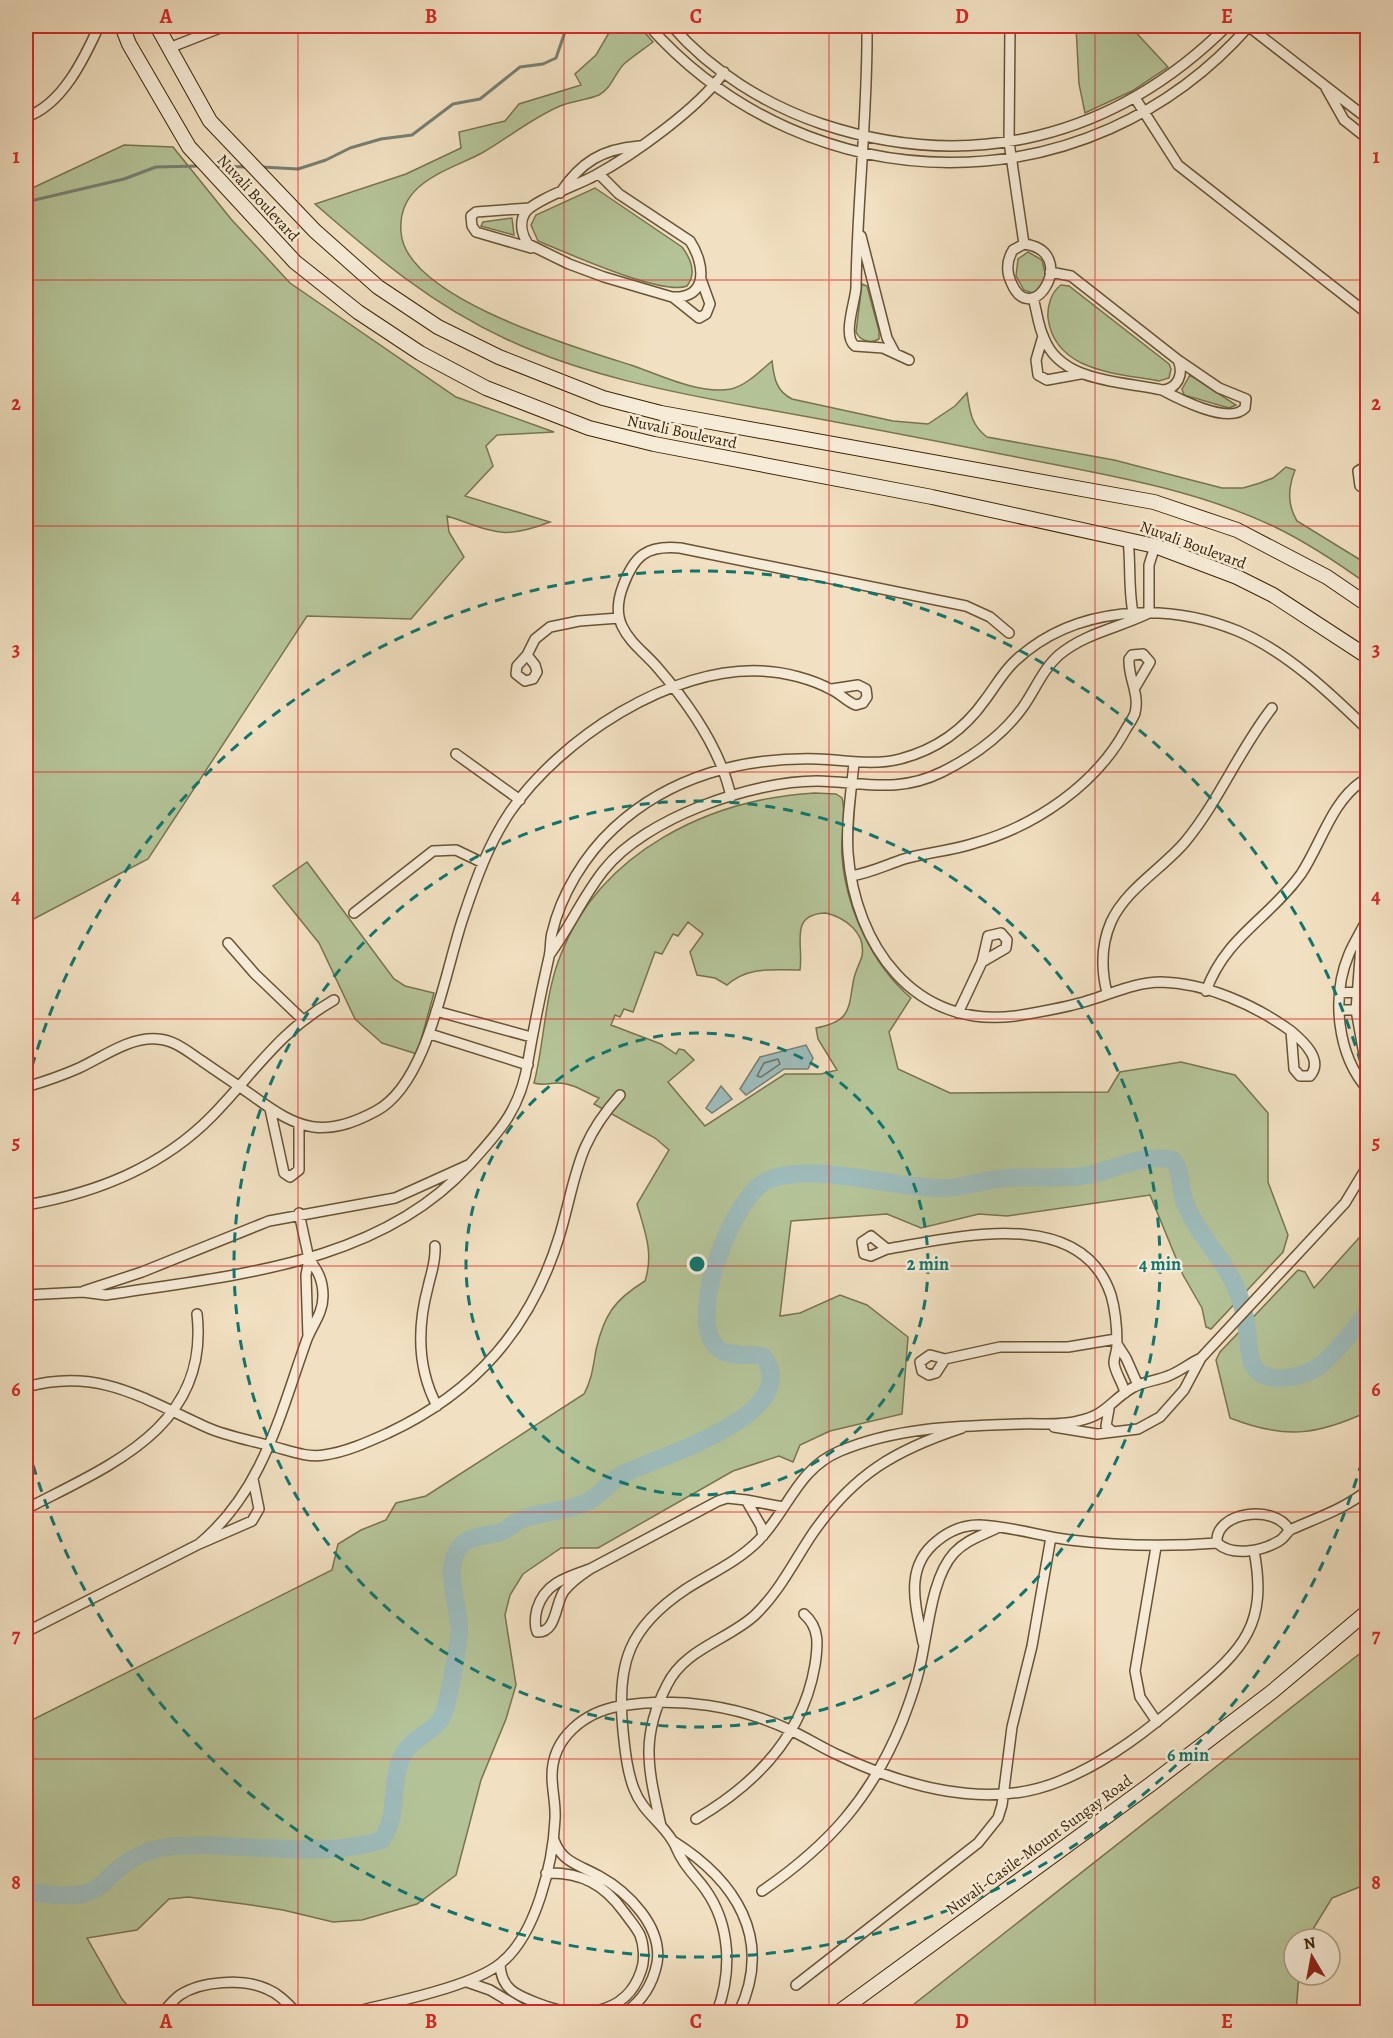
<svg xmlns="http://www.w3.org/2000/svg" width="1393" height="2038" font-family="Alegreya,serif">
<rect width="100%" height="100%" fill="#f1e0c1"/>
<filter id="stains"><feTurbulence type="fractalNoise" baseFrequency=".00333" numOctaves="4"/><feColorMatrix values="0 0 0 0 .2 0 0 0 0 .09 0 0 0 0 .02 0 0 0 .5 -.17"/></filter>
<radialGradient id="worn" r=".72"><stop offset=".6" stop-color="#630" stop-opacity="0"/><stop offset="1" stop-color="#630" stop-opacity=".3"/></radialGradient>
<path fill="#b4c397" stroke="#78744e" stroke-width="1.5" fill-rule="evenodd" d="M613 26H639L653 42C644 49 633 56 624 64 615 73 611 89 599 95 587 100 572 101 560 106 532 118 508 138 482 153 448 171 397 182 401 232 405 298 577 348 631 365 660 375 700 395 731 389 747 385 760 371 772 361 774 378 776 391 792 399L893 421 928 424 955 406 967 393C970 412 971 425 987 437L1114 460 1222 488H1243L1260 483 1273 478 1286 467 1295 470C1288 488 1287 504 1297 521L1367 564V584C1338 563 1308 543 1275 527 1191 487 1096 473 1006 455 921 438 837 422 753 407 670 392 583 375 506 339 431 304 377 258 315 204L406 174 461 148 459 132 505 121 519 104 581 85 575 74 596 55Z
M1076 26H1130L1168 67 1132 91 1085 113 1079 84Z
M124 145 173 147 231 219 290 283 456 397 554 432 497 435 486 446 493 466 465 496 550 522C501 541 494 531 447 516L449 532 464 557 411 619 307 616 148 859 26 923V191Z
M595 188 682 247C691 259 697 273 687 286 662 296 565 252 538 241L531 225 536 215Z
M512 218 514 235 481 226 483 222Z
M1028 252 1042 260 1047 281 1035 294 1024 290 1016 276 1018 259Z
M862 284 867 286 879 331V339C871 344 860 341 856 332Z
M1061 285 1069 286 1169 364 1171 369 1169 378 1159 381C1117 373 1055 372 1048 318 1047 307 1051 292 1061 285Z
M1190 375 1236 405 1229 408 1184 395 1182 389Z
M815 793 836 794 842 798C847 813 840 839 842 857 846 908 872 965 911 998L889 1032 898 1069 950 1093 1108 1092 1120 1072 1181 1062 1235 1075 1268 1113V1182L1288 1235 1283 1252 1211 1329 1206 1327 1202 1308 1183 1275 1150 1195 1007 1216 979 1214 921 1228 887 1214 791 1221 780 1316 800 1313 840 1295 867 1305 908 1337 902 1414 830 1431 800 1445 793 1462 779 1456 733 1471 598 1548H561L523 1574 510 1595 505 1615 516 1685 506 1719 481 1780 456 1875 417 1904 362 1920 333 1922 283 1910 244 1904 188 1897 169 1899 137 1930 87 1938 122 1999 133 2012H26V1723L332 1570 338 1544 361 1530 386 1520 396 1503 426 1496 584 1394C592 1379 593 1367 596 1350 604 1315 614 1300 645 1281 654 1253 645 1232 637 1204L669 1150 655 1138 594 1104 599 1098C585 1092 572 1083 558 1083 548 1083 544 1086 534 1083 545 1040 544 996 561 954 601 851 710 799 815 793ZM826 913C846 918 866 933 862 956 860 963 856 970 854 978 848 1007 853 1021 816 1028L818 1039 837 1070 821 1074H785L705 1126 668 1082 694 1060 684 1050 679 1049 676 1054 661 1044 611 1025 615 1015 620 1017 624 1009 633 1012 655 952 662 954 673 934 678 936 688 922 703 934 690 952 697 975 715 978 727 985C748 966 773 970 800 970 804 945 788 914 826 913Z
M307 862 394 979 405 986 434 993 417 1054 382 1043 355 1019 319 943 273 886Z
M1367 1229V1412C1315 1436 1284 1439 1230 1418L1216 1360 1220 1352 1298 1270 1305 1272 1314 1288Z
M1367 1648V1884L1332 1898 1307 1939H1294V1975H1299L1296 2012H904Z"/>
<path fill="#9dbbba" stroke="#767f72" stroke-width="1.5" d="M806 1045 813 1058 808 1069H784L746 1095 740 1089 760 1057Z
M721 1086 732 1099 712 1113 706 1108Z"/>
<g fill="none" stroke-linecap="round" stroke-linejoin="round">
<path stroke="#6c7060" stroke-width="1.5" d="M778 1059 780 1064 761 1077 757 1076 764 1063Z"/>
<path stroke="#767f72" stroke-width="3" d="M214 166 247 167
M262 167 298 169 326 160 350 148 381 139 412 135 453 104 480 99 520 67 543 64 556 58 567 26
M26 202 124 179 156 167 199 166"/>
<path stroke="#9dbbba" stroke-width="18" d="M26 1892C45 1893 71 1899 89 1892 102 1887 108 1878 118 1869 131 1858 150 1849 167 1847 234 1840 318 1861 382 1840 385 1833 390 1826 391 1819 396 1797 392 1774 404 1753 412 1738 432 1733 441 1719 448 1708 457 1651 459 1635 462 1607 438 1565 464 1543 474 1535 486 1536 498 1533 507 1531 513 1523 522 1519 543 1511 567 1512 587 1502 601 1495 610 1481 623 1474 659 1456 806 1415 763 1356 751 1354 730 1357 719 1349 683 1321 734 1194 768 1180 816 1161 896 1190 949 1188 968 1187 987 1179 1007 1178 1034 1176 1061 1180 1089 1175 1117 1169 1142 1153 1173 1160 1182 1171 1180 1189 1185 1203 1196 1231 1219 1254 1233 1281 1242 1299 1246 1318 1248 1338 1249 1347 1249 1356 1253 1365 1265 1388 1307 1377 1323 1363 1340 1348 1354 1330 1368 1311
M1368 1942V1949"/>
<g stroke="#685334" stroke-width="12">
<path id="minor" d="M649 26C811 207 1088 209 1249 26
M672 26C711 71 766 105 822 124 973 174 1115 137 1227 26
M867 26C868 113 857 201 856 288 855 303 842 336 855 346L883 348 909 360
M1010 26 1009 142 1024 244
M1248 26 1368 119
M169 48 225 26
M1326 88 1344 120 1368 139
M1135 98 1178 165 1368 314
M26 117C62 105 84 59 99 26
M599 174 619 194 690 241C705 264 709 299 672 297L604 277 569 264 528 244C522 235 519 223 525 213 532 201 580 184 594 176 633 155 699 108 724 72
M560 193C581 162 602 149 639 146
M530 208 476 212 471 216 472 226 476 232 531 248
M861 236 887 338 895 353
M1024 244C1081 251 1032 333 1011 282 1006 271 1007 260 1013 250Z
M674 298 699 318 706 314 710 304 701 279
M1033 298C1037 311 1038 326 1044 338 1061 383 1123 381 1162 390 1178 389 1184 374 1178 360L1071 276 1050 272
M1043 336 1036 360 1038 375 1047 380 1080 374
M1162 390C1179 399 1229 425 1245 408L1246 399 1219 388 1178 360
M1368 465 1358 471 1360 486 1368 490
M1128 539C1131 563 1128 595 1134 617
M1149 613V565L1155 546
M527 655 535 665 537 672 533 679 525 681 516 674 517 666 527 655 535 639 550 627 579 621 619 618
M456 754 520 800
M854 763C851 793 846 823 848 853 855 945 914 1029 1015 1016 1040 1012 1066 1008 1090 1000 1113 993 1137 982 1161 982 1206 983 1255 1005 1291 1031
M731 797C721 749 689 704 657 667 645 653 630 643 622 626 616 613 618 599 623 586 634 556 646 545 680 548L966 606 990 617 1009 633
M851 876C870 873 886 865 904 859 927 852 952 851 975 843 1035 826 1096 785 1126 729 1129 724 1133 719 1135 713 1140 694 1128 678 1129 659L1132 655 1143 654 1150 662 1136 686
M354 913 433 851 456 850 483 863
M1368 917C1362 930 1354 942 1349 954 1331 997 1337 1055 1368 1090
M1362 932 1356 1010 1368 1077
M228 943 255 974 302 1019
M550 954C570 927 583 896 604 870 645 818 752 781 817 781 864 782 897 794 942 772 972 757 1003 735 1023 707 1035 690 1043 669 1059 655 1085 633 1119 628 1149 613
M1206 991C1226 936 1269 919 1301 874 1321 844 1331 803 1361 782
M1107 993C1101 969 1101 945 1111 922 1126 889 1162 869 1185 842 1219 801 1239 750 1272 708
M1340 993 1368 991
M1340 1010H1356L1368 1006
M436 1011 531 1037
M958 1013 982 962 988 936 1001 933 1007 940 1006 948 982 962
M1291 1031C1303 1041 1324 1060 1310 1076H1300L1294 1069Z
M430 1034 528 1065
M26 1087C43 1082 61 1076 79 1068 103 1057 129 1037 157 1039 175 1040 187 1051 202 1061 219 1073 236 1084 253 1096 299 1130 324 1139 376 1111 429 1083 445 969 464 915 476 879 489 843 510 812 560 739 671 666 762 671 785 672 812 679 832 690 841 694 847 702 856 705L863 703 867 697 866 689 858 685 832 689
M270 1109 284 1173 290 1177 299 1170V1126
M26 1205C96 1193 161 1168 212 1116 255 1072 278 1032 334 1000
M299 1213 309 1259 306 1275 308 1337
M871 1236 887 1249 871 1256 864 1254 862 1242Z
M435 1246C436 1262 431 1273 428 1287 417 1328 417 1368 437 1406
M887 1249C957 1237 1081 1205 1111 1295 1116 1312 1117 1328 1117 1345 1117 1351 1114 1357 1114 1363 1115 1373 1123 1383 1125 1393
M84 1291 142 1272 269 1221 395 1198 468 1165
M26 1295 83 1292 106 1295C232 1275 378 1265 469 1165 499 1132 521 1109 528 1061 534 1026 541 992 549 957 551 949 550 940 552 933 561 894 585 855 614 828 670 776 743 757 818 759 846 760 872 766 900 759 935 750 964 730 985 700 995 687 1003 672 1015 661 1074 606 1165 601 1238 631 1287 652 1330 693 1368 730
M1117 1344 1126 1358 1138 1385
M930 1355 945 1359 936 1373 929 1375 922 1371 920 1362Z
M945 1359 1000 1347H1068L1116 1339
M26 1387C98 1367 142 1398 206 1427 226 1436 249 1440 271 1446 288 1450 306 1458 324 1455 346 1452 368 1442 388 1433 476 1392 532 1327 560 1234 577 1175 576 1144 620 1095
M1109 1409 1106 1426 1113 1432
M1054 1427 1097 1434 1138 1429 1160 1417 1184 1390 1201 1358 1345 1203 1368 1165
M26 1509C108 1466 210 1428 197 1314
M1289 1530C1276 1504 1214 1511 1217 1543 1233 1557 1262 1551 1279 1541 1285 1538 1287 1531 1292 1529 1319 1517 1344 1509 1368 1490
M763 1536 761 1526 746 1500 783 1507
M199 1544C263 1491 280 1414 307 1339 313 1324 323 1313 323 1296 323 1280 318 1271 309 1259
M1156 1547 1135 1671 1140 1697 1157 1722
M590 1569C581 1575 571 1582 564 1591 555 1603 557 1633 537 1632 534 1624 535 1617 537 1609 545 1583 567 1577 590 1569Z
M590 1569 718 1501 727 1498 746 1500
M26 1632 199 1544 252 1521 259 1509 253 1479
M923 1643C916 1606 903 1568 937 1541 949 1531 963 1525 979 1525 1009 1526 1040 1536 1070 1540 1119 1546 1167 1547 1217 1543
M696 1819C756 1784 803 1736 815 1665 818 1645 820 1628 804 1614
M661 1826C649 1771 639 1739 667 1685 684 1649 728 1640 755 1615 780 1591 794 1561 813 1533 854 1474 895 1450 962 1428
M554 1840C562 1863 580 1865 599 1876 628 1892 663 1927 657 1963 653 1983 643 2000 626 2012
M673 1841C735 1880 774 1938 739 2012
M762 1891C829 1845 871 1798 902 1722 909 1704 916 1685 920 1666 928 1633 931 1578 954 1553 966 1540 981 1536 997 1528
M500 1964C501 1989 516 1995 537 2003 576 2019 626 2017 641 1971 645 1961 644 1945 640 1935 636 1927 629 1919 624 1912 604 1884 581 1872 546 1873
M467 1982 490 1990 527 2012
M796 1985 978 1843 998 1818 1002 1805 1012 1727 1032 1646 1051 1537
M163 2012C168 2007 174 1999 180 1995 201 1981 244 1978 267 1989 279 1994 287 2003 296 2012
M354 2012C393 2002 472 1987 501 1963 536 1935 553 1863 555 1819 556 1805 552 1790 552 1776 552 1737 585 1712 620 1706 677 1696 740 1706 792 1731 807 1738 821 1747 836 1754 903 1786 988 1811 1060 1781 1108 1762 1152 1727 1190 1694 1244 1649 1268 1624 1254 1551
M717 2012C732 1972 731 1925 705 1889 698 1879 688 1870 682 1859 678 1853 676 1846 672 1840 660 1821 642 1811 634 1789 627 1771 625 1750 623 1731 616 1663 629 1627 686 1589 711 1573 737 1562 758 1541 788 1511 797 1469 840 1451 897 1427 958 1426 1020 1424 1040 1423 1058 1426 1078 1421 1107 1415 1110 1401 1132 1388 1144 1381 1156 1381 1168 1376 1179 1372 1190 1363 1201 1358"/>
</g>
<g stroke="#3b2405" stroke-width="16">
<path id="secondary" d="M122 26 129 44 189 147 295 262 358 312 420 353 486 388 589 428 654 444 932 497 1155 546 1237 577 1273 595 1368 657
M157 26 210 121 315 231 378 287 438 327 499 357 603 398 661 413 1154 502 1237 530 1327 577 1368 605
M839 2012 1151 1784 1273 1691 1368 1611"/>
</g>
<use href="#minor" stroke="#f6ebd7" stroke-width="9"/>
<use href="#secondary" stroke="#f6ebd7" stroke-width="14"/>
</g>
<path fill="none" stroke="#d62828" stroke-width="1.5" stroke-opacity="0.55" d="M298 26V2012M564 26V2012M829 26V2012M1095 26V2012M26 280H1368M26 526H1368M26 772H1368M26 1019H1368M26 1266H1368M26 1512H1368M26 1759H1368"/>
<g fill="none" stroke="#0f766e" stroke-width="3" stroke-dasharray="10 8">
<circle cx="697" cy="1264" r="231"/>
<circle cx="697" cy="1264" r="463"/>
<path d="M1367 1444A694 694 0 0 1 27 1444M27 1084A694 694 0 0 1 1367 1084"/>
</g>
<g text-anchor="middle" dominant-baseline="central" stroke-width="5" stroke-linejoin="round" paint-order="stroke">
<g font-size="16" fill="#3b2405" stroke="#f6ebd7">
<text transform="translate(258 198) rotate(47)">Nuvali Boulevard</text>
<text transform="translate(682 432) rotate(12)">Nuvali Boulevard</text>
<text transform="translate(1193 545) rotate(20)">Nuvali Boulevard</text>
<text transform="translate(1039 1845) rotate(-36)">Nuvali-Casile-Mount Sungay Road</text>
</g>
</g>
<circle cx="697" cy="1264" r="9" fill="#0f766e" stroke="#f6ebd7" stroke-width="3"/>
<g font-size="18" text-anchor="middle" font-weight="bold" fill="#0f766e" stroke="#f6ebd7" stroke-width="5" stroke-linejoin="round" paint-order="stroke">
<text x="928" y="1270">2 min</text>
<text x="1160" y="1270">4 min</text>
<text x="1188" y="1761">6 min</text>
</g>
<rect width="1393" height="2038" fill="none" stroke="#f1e0c1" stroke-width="66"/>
<g transform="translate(1312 1957) rotate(350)"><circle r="28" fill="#f6ebd7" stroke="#ab9b83" stroke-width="1.5"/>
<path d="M0-4.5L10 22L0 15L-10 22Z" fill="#8f2418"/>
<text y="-9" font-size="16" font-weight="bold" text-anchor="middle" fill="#3b2405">N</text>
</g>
<rect x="33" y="33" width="1327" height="1972" fill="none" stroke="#d62828" stroke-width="2"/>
<g font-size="20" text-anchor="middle" font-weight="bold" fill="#d62828">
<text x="166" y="23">A</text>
<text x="431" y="23">B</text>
<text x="696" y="23">C</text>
<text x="962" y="23">D</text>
<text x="1227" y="23">E</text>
<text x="16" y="163">1</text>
<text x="1376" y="163">1</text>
<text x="16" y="410">2</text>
<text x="1376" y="410">2</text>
<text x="16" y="656">3</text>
<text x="1376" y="656">3</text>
<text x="16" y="903">4</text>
<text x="1376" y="903">4</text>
<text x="16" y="1149">5</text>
<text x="1376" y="1149">5</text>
<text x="16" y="1396">6</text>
<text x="1376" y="1396">6</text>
<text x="16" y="1642">7</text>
<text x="1376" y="1642">7</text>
<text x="16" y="1889">8</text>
<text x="1376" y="1889">8</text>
<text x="166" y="2028">A</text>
<text x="431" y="2028">B</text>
<text x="696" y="2028">C</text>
<text x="962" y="2028">D</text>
<text x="1227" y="2028">E</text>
</g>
<rect width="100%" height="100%" filter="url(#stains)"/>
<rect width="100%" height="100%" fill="url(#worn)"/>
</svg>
